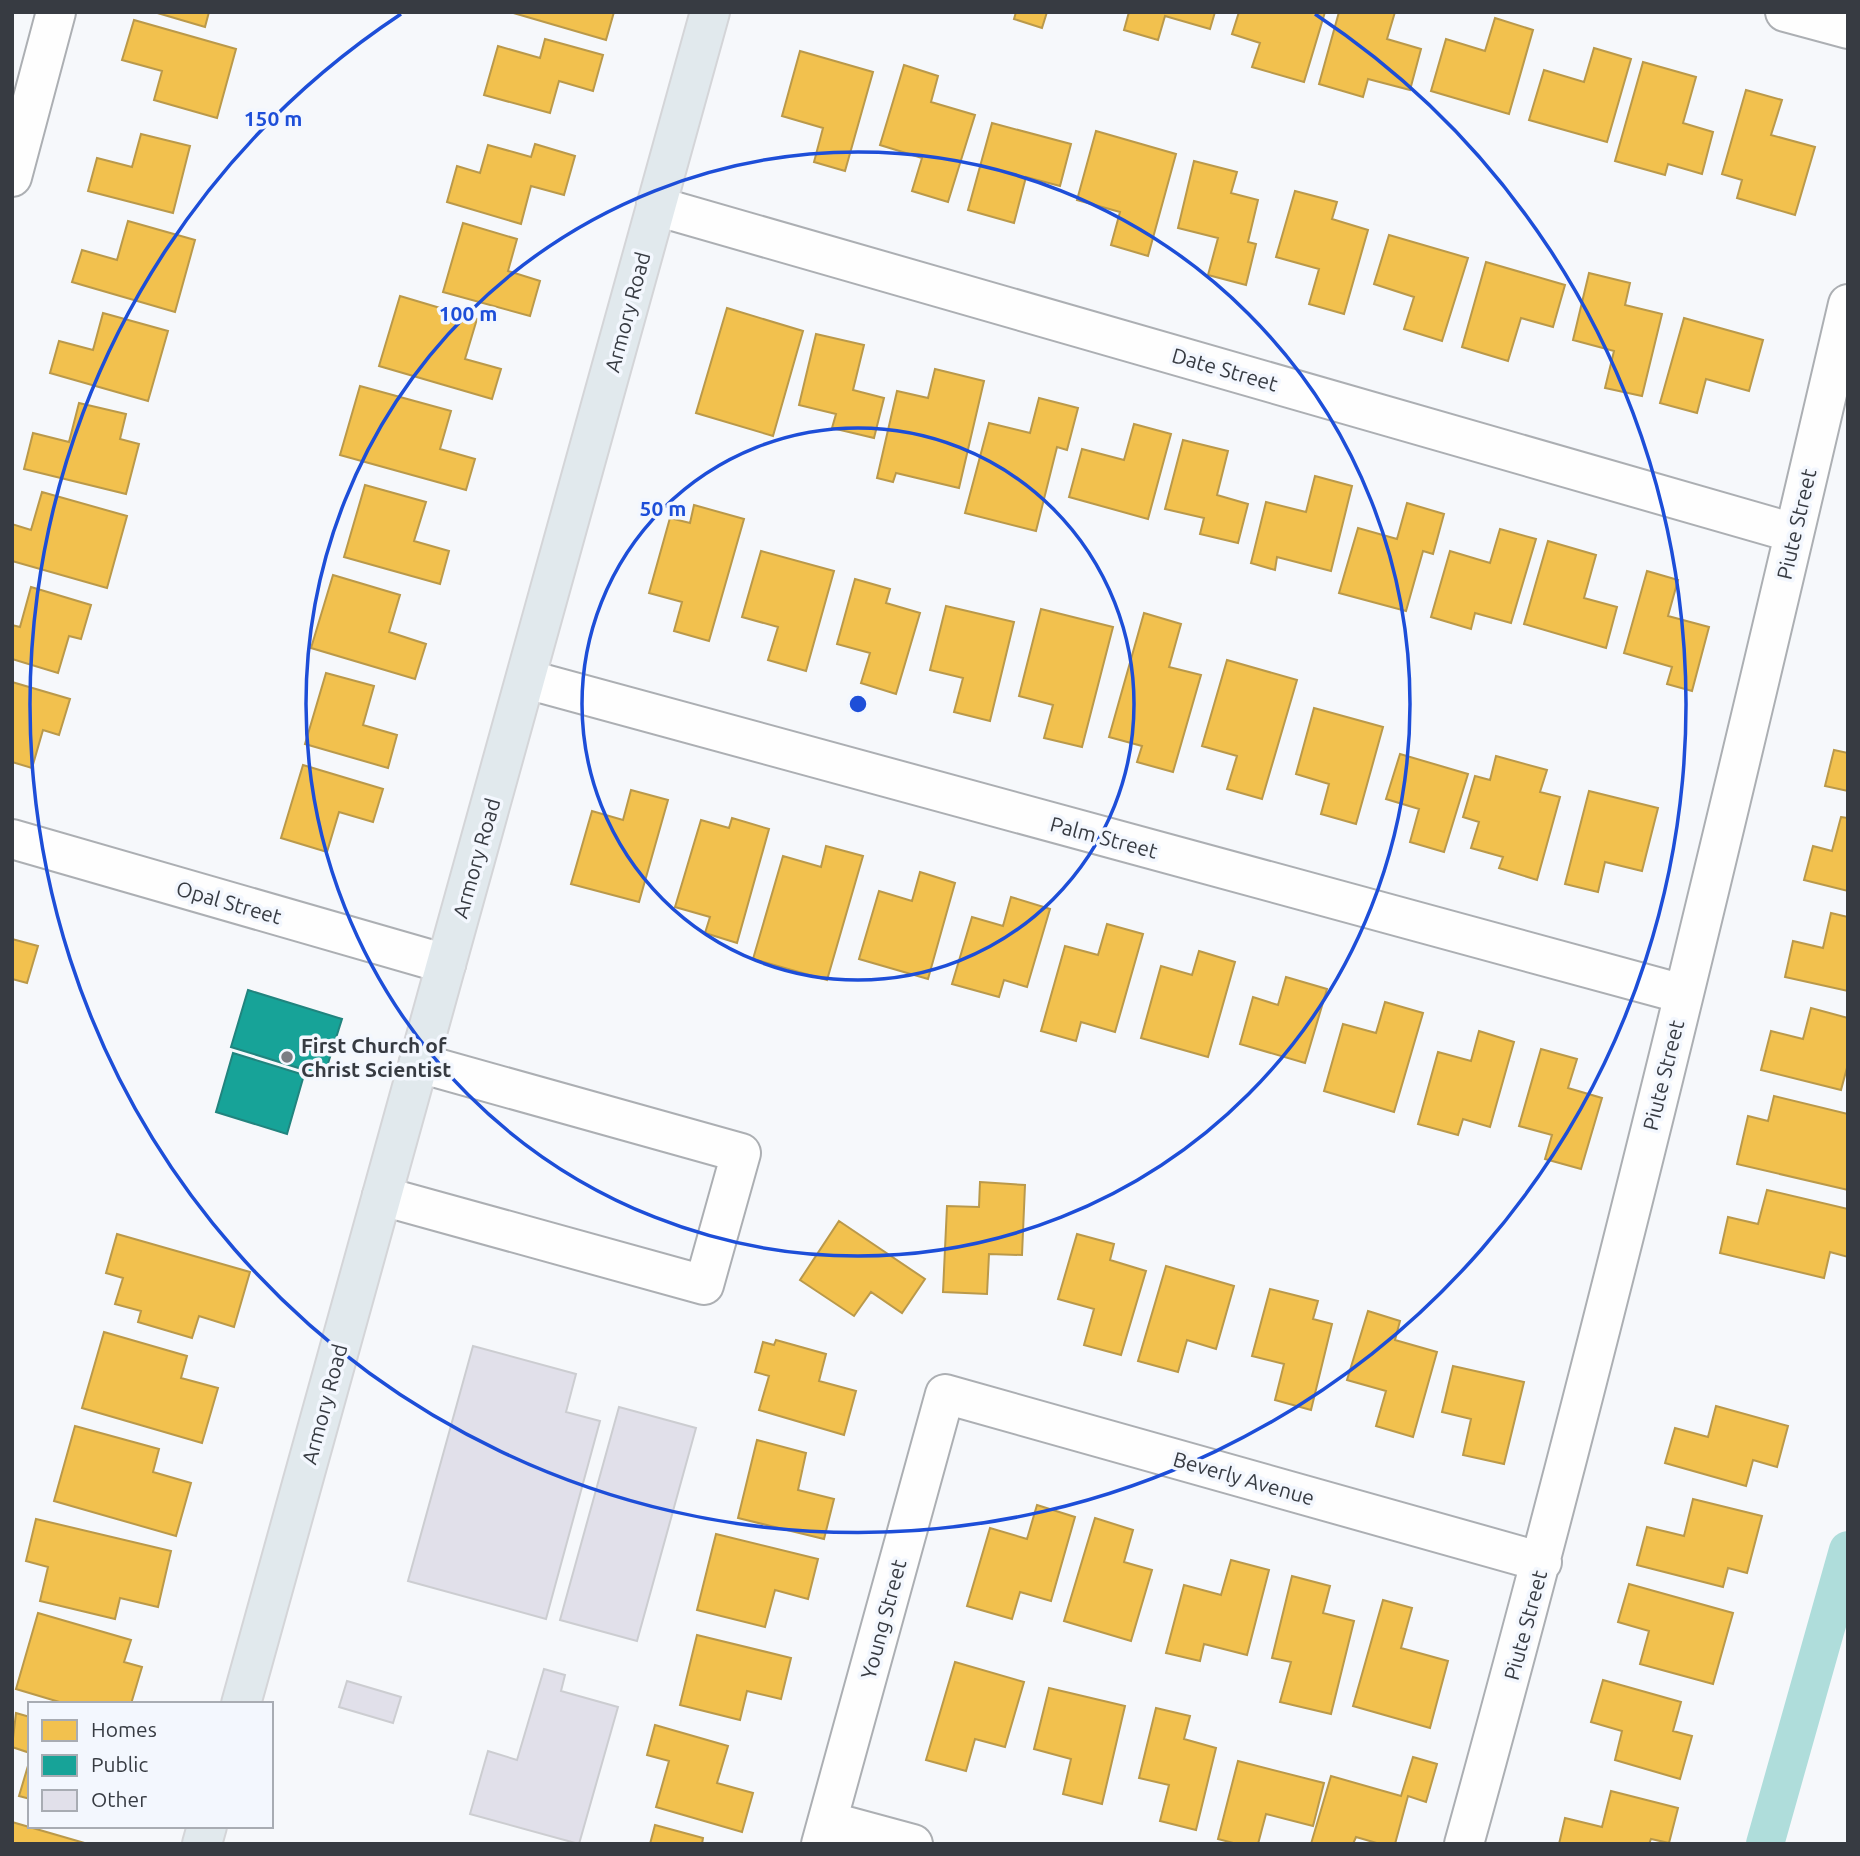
<svg xmlns="http://www.w3.org/2000/svg" width="1860" height="1856" font-family="Ubuntu,sans-serif">
<rect width="100%" height="100%" fill="#f6f8fb"/>
<path fill="#f2c14e" stroke="#ba994a" stroke-width="2" d="M154 12H209L205 27Z
M510 12H614L606 40Z
M1016 12H1047L1042 28 1014 19Z
M1129 12H1215L1210 29 1165 16 1158 40 1124 30Z
M1239 12H1325L1304 82 1252 67 1260 43 1232 34Z
M1339 12H1395L1387 39 1421 49 1410 90 1368 79 1363 97 1319 84Z
M1495 18 1533 30 1509 114 1431 91 1446 39 1485 51Z
M134 20 236 49 217 118 154 100 162 71 122 60Z
M545 39 603 55 593 91 559 81 550 113 484 95 498 46 540 58Z
M1594 48 1631 59 1607 142 1529 120 1544 70 1584 82Z
M800 51 873 72 845 171 814 162 823 128 782 116Z
M1643 62 1696 77 1683 123 1713 132 1702 174 1668 164 1665 175 1615 161Z
M904 65 938 76 931 102 975 115 948 202 912 191 922 158 880 145Z
M1746 90 1782 100 1771 135 1815 147 1795 215 1737 198 1742 180 1722 174Z
M992 123 1071 144 1060 186 1026 177 1014 223 968 210Z
M1096 131 1176 154 1148 256 1111 245 1120 212 1077 200Z
M141 134 190 146 173 213 88 191 97 158 132 167Z
M535 144 575 156 564 195 531 186 521 224 447 202 457 166 480 173 488 145 531 157Z
M1194 161 1237 172 1231 193 1258 200 1248 242 1256 244 1246 285 1208 275 1218 238 1178 228Z
M1295 191 1337 202 1332 219 1368 230 1344 314 1309 304 1319 269 1276 257Z
M128 221 195 240 175 312 72 282 82 250 117 260Z
M463 223 517 239 508 271 540 281 530 316 443 292Z
M1389 235 1468 258 1442 341 1404 329 1414 297 1374 284Z
M1486 262 1565 285 1553 327 1521 318 1508 361 1462 347Z
M1589 273 1630 283 1625 305 1662 314 1642 396 1605 388 1614 351 1573 340Z
M400 296 477 319 465 359 501 369 492 399 379 366Z
M727 308 803 331 773 436 696 413Z
M103 313 168 331 148 401 50 373 59 341 93 350Z
M1684 318 1763 340 1749 391 1706 379 1697 413 1660 403Z
M816 334 864 345 853 390 884 398 874 438 832 428 836 414 799 405Z
M935 369 984 381 959 488 896 473 893 482 877 478 897 391 928 398Z
M360 386 451 411 440 449 475 459 466 490 340 455Z
M1039 398 1078 408 1067 450 1057 447 1036 531 965 513 989 423 1030 433Z
M79 403 126 414 120 439 139 444 126 494 24 469 33 433 69 442Z
M1134 424 1171 434 1148 519 1069 497 1082 449 1124 460Z
M1183 440 1228 451 1217 495 1248 504 1238 543 1200 534 1204 518 1165 509Z
M1315 476 1352 486 1331 571 1277 557 1275 570 1251 563 1266 502 1306 512Z
M365 485 426 502 414 541 449 551 440 584 344 557Z
M42 492 127 516 107 588 12 561V524L31 530Z
M1407 503 1444 514 1433 554 1423 551 1406 611 1339 593 1358 528 1397 539Z
M694 505 744 519 709 641 674 631 682 602 649 593 670 518 690 523Z
M1500 529 1536 539 1511 623 1475 613 1471 629 1431 617 1450 551 1490 563Z
M1548 541 1596 555 1584 598 1617 607 1606 648 1524 624Z
M761 551 834 571 806 671 768 660 778 627 742 617Z
M1647 571 1678 580 1668 616 1709 627 1692 691 1667 684 1672 667 1624 653Z
M333 575 400 595 389 632 426 644 415 679 311 648Z
M855 579 890 589 886 603 920 613 896 694 861 683 870 653 837 644Z
M31 587 91 605 81 639 69 636 58 673 12 659V625L20 627Z
M946 606 1014 622 990 721 954 712 963 678 930 670Z
M1041 609 1113 627 1082 747 1044 738 1053 705 1019 696Z
M1144 613 1181 624 1169 667 1201 675 1173 772 1137 762 1142 746 1109 737Z
M1227 660 1297 680 1262 799 1227 789 1237 756 1202 746Z
M326 673 374 686 363 725 397 735 388 768 305 744Z
M12 682 70 699 59 735 43 730 32 768 12 762Z
M1314 708 1383 727 1356 824 1321 814 1329 784 1296 774Z
M1834 750 1848 753V791L1825 786Z
M1400 754 1468 774 1444 852 1410 842 1419 809 1386 799Z
M1496 756 1547 770 1540 792 1560 797 1537 880 1499 868 1503 857 1471 848 1479 822 1463 817 1475 776 1490 780Z
M303 765 383 789 373 822 339 812 327 852 281 838Z
M631 790 668 800 639 902 571 884 592 811 623 820Z
M1589 791 1658 808 1642 871 1605 862 1598 892 1565 884Z
M1841 817 1848 818V891L1804 880 1813 846 1832 851Z
M732 818 769 829 737 943 705 933 710 917 675 907 701 820 729 828Z
M826 846 863 856 827 980 753 959 783 856 821 867Z
M920 872 955 883 928 979 859 959 879 891 912 901Z
M1011 897 1050 909 1027 987 1004 980 999 997 952 984 972 917 1003 926Z
M1831 913 1848 917V991L1785 977 1793 941 1823 948Z
M1107 924 1143 934 1115 1032 1081 1022 1076 1041 1041 1031 1065 946 1098 955Z
M12 939 38 946 27 983 12 979Z
M1199 951 1235 962 1208 1057 1141 1038 1161 966 1192 975Z
M1286 977 1327 989 1305 1063 1240 1044 1253 997 1278 1005Z
M1385 1002 1423 1013 1394 1112 1324 1091 1343 1024 1376 1033Z
M1811 1008 1848 1018V1064L1841 1090 1761 1070 1771 1031 1803 1039Z
M1479 1031 1514 1042 1490 1127 1463 1119 1458 1135 1418 1124 1438 1052 1471 1061Z
M1541 1049 1577 1059 1568 1088 1602 1098 1581 1169 1545 1159 1552 1135 1519 1126Z
M1774 1096 1848 1114V1190L1737 1164 1748 1116 1768 1121Z
M980 1182 1025 1185 1022 1255 989 1254 987 1294 943 1292 947 1206 979 1207Z
M1767 1190 1848 1209V1257L1830 1252 1824 1278 1720 1253 1728 1217 1758 1224Z
M839 1221 925 1279 902 1313 871 1292 854 1316 800 1280Z
M117 1234 250 1272 234 1327 199 1316 192 1338 138 1322 141 1311 115 1304 123 1278 106 1273Z
M1077 1234 1114 1244 1110 1260 1146 1271 1121 1355 1084 1345 1094 1309 1058 1299Z
M1166 1266 1234 1286 1216 1349 1187 1340 1178 1372 1138 1361Z
M1270 1289 1318 1301 1313 1319 1332 1324 1311 1410 1275 1400 1284 1364 1252 1356Z
M1368 1311 1400 1321 1395 1340 1437 1352 1413 1437 1376 1426 1386 1391 1347 1380Z
M104 1332 187 1356 181 1378 218 1388 202 1443 82 1408Z
M776 1340 826 1354 819 1381 856 1391 844 1435 759 1410 769 1376 755 1372 763 1342 774 1345Z
M1453 1366 1524 1382 1504 1464 1463 1455 1471 1419 1442 1412Z
M1716 1406 1788 1426 1777 1467 1753 1460 1746 1486 1665 1463 1675 1428 1708 1437Z
M75 1426 159 1449 153 1472 191 1483 176 1536 54 1501Z
M757 1440 806 1453 798 1490 834 1499 824 1539 738 1518Z
M1693 1499 1762 1516 1747 1573 1728 1568 1723 1587 1637 1565 1647 1527 1684 1536Z
M1037 1505 1075 1517 1051 1601 1020 1592 1012 1619 967 1606 990 1528 1027 1539Z
M1095 1518 1133 1530 1124 1562 1152 1570 1131 1641 1064 1621Z
M36 1519 171 1551 158 1607 120 1598 115 1619 40 1601 48 1567 26 1561Z
M716 1534 818 1559 808 1599 775 1590 765 1627 697 1610Z
M1231 1560 1269 1570 1247 1655 1204 1644 1200 1661 1166 1653 1184 1585 1221 1595Z
M1292 1576 1330 1586 1323 1613 1354 1621 1331 1714 1280 1702 1291 1662 1272 1658Z
M1629 1584 1733 1613 1713 1684 1640 1664 1649 1631 1618 1622Z
M1383 1600 1412 1608 1401 1648 1448 1661 1430 1728 1353 1706Z
M38 1613 131 1640 124 1662 142 1667 131 1704H66L16 1689Z
M697 1635 791 1658 781 1699 747 1691 740 1720 680 1705Z
M955 1662 1024 1682 1005 1747 975 1739 966 1771 926 1760Z
M1603 1680 1681 1702 1673 1731 1692 1736 1680 1779 1615 1760 1622 1731 1591 1722Z
M1049 1688 1125 1706 1102 1804 1063 1794 1071 1759 1034 1749Z
M1156 1708 1190 1716 1184 1739 1216 1748 1196 1830 1160 1821 1169 1785 1139 1778Z
M16 1713 30 1717V1753L12 1747Z
M655 1725 728 1746 717 1783 753 1793 742 1832 656 1807 669 1761 647 1755Z
M1413 1757 1437 1764 1426 1802 1408 1796 1395 1844H1380L1356 1837 1353 1844H1311L1331 1776 1401 1796Z
M30 1759V1799L19 1796Z
M1238 1761 1324 1783 1313 1826 1266 1814 1258 1844H1237L1218 1839Z
M1611 1791 1678 1808 1669 1843 1651 1839 1649 1844H1559L1565 1818 1602 1827Z
M12 1822 88 1844H12Z
M655 1825 703 1838 702 1844H650Z"/>
<path fill="#17a398" stroke="#21847e" stroke-width="2" d="M248 990 342 1019 324 1076 231 1047Z
M233 1053 304 1075 287 1134 216 1112Z"/>
<g fill="none" stroke-linecap="round" stroke-linejoin="round">
<path stroke="#afdddb" stroke-width="38" d="M1765 1844 1848 1550"/>
</g>
<path fill="#e1e0ea" stroke="#cccdd1" stroke-width="2" d="M473 1346 576 1374 566 1412 600 1421 546 1619 408 1581Z
M619 1407 696 1428 637 1641 560 1620Z
M544 1669 565 1675 561 1691 618 1707 579 1844 470 1814 488 1751 517 1760Z
M347 1681 401 1697 393 1723 339 1707Z"/>
<g fill="none" stroke-linecap="round" stroke-linejoin="round">
<g stroke="#acafb3" stroke-width="42">
<path id="minor" d="M1785 12 1848 29
M12 177 56 12
M656 206 1794 533
M526 679 1683 994
M12 839 446 964
M382 1196 704 1285 741 1153 419 1063
M828 1821 913 1844
M821 1844 945 1394 1542 1562
M1464 1844C1605 1334 1728 819 1848 304"/>
</g>
<g stroke="#d4d5d8" stroke-width="42">
<path id="major" d="M241 1704 710 12
M202 1844 207 1826"/>
</g>
<use href="#minor" stroke="#fefefe" stroke-width="38"/>
<use href="#major" stroke="#e1e9ed" stroke-width="38"/>
</g>
<g fill="none" stroke="#1d4ed8" stroke-width="3.5">
<circle cx="858" cy="704" r="276"/>
<circle cx="858" cy="704" r="552"/>
<path d="M1315 14A828 828 0 1 1 401 14"/>
</g>
<circle fill="#7a7d83" stroke="#f3f7fe" stroke-width="2.5" cx="287" cy="1057" r="7"/>
<g text-anchor="middle" dominant-baseline="central" stroke-width="7" stroke-linejoin="round" paint-order="stroke">
<g font-size="21" fill="#373b42" stroke="#f3f7fe">
<text transform="translate(627 312) rotate(-75)">Armory Road</text>
<text transform="translate(1225 369) rotate(16)">Date Street</text>
<text transform="translate(1796 524) rotate(-77)">Piute Street</text>
<text transform="translate(1104 837) rotate(15)">Palm Street</text>
<text transform="translate(476 858) rotate(-74)">Armory Road</text>
<text transform="translate(229 902) rotate(16)">Opal Street</text>
<text transform="translate(1663 1075) rotate(-76)">Piute Street</text>
<text transform="translate(324 1404) rotate(-75)">Armory Road</text>
<text transform="translate(1244 1478) rotate(16)">Beverly Avenue</text>
<text transform="translate(883 1619) rotate(-75)">Young Street</text>
<text transform="translate(1525 1625) rotate(-75)">Piute Street</text>
</g>
<g font-size="21" font-weight="bold" fill="#373b42" stroke="#f3f7fe" text-anchor="start">
<text x="301" y="1045">First Church of<tspan x="301" dy="24">Christ Scientist</tspan></text>
</g>
</g>
<circle cx="858" cy="704" r="10" fill="#1d4ed8" stroke="#f3f7fe" stroke-width="3.5"/>
<g font-size="21" text-anchor="middle" font-weight="bold" fill="#1d4ed8" stroke="#f3f7fe" stroke-width="7" stroke-linejoin="round" paint-order="stroke">
<text x="273" y="126">150 m</text>
<text x="468" y="321">100 m</text>
<text x="663" y="516">50 m</text>
</g>
<rect width="1860" height="1856" fill="none" stroke="#373b42" stroke-width="28"/>
<rect x="28" y="1702" width="245" height="126" fill="#f3f7fe" stroke="#a8acb3" stroke-width="2"/>
<rect x="42" y="1720" width="35" height="21" fill="#f2c14e" stroke="#a8acb3" stroke-width="2"/>
<text x="91" y="1737" font-size="21" fill="#373b42">Homes</text>
<rect x="42" y="1755" width="35" height="21" fill="#17a398" stroke="#a8acb3" stroke-width="2"/>
<text x="91" y="1772" font-size="21" fill="#373b42">Public</text>
<rect x="42" y="1790" width="35" height="21" fill="#e1e0ea" stroke="#a8acb3" stroke-width="2"/>
<text x="91" y="1807" font-size="21" fill="#373b42">Other</text>
</svg>
